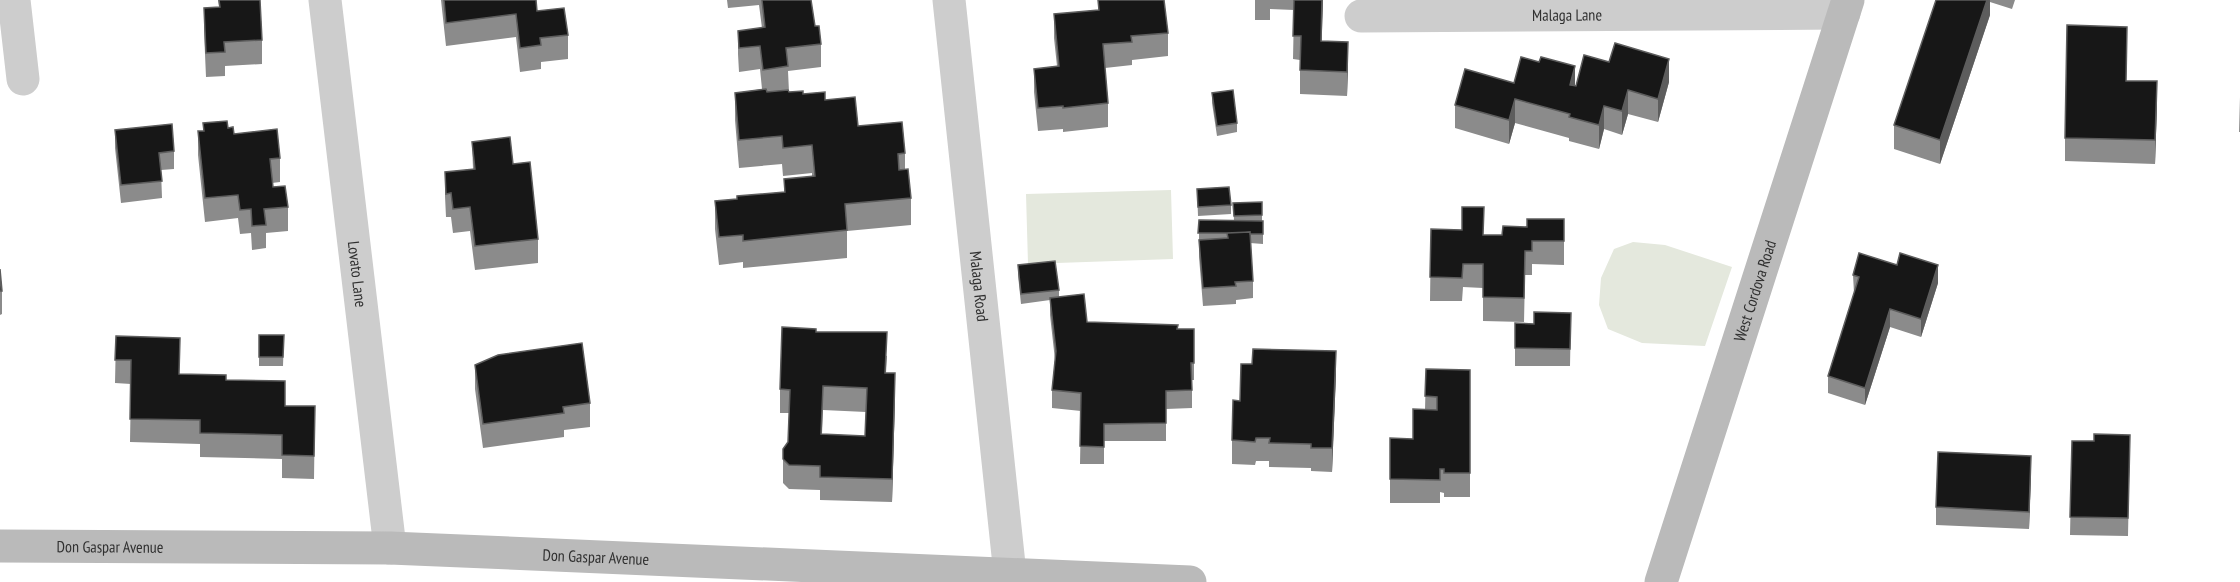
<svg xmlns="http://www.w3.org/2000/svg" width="2240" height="582" font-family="'PT Sans Narrow',sans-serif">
<rect width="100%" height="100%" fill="#fff"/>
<path fill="#e4e8dd" d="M1171 190 1173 259 1028 264 1026 194Z
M1633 242 1665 245 1732 267 1705 346 1642 343 1608 329 1599 305 1601 278 1614 249Z"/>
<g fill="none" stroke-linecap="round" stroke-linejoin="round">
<g stroke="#cdcdcd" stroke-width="33">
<path d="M14 0 23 79"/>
<path id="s1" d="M325 0 390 548"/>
<path id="s2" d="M949 0 1010 574"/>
<path id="s3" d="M1361 16 1844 13"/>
</g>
<g stroke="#bababa" stroke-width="33">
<path id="s4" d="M0 546 390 548 1190 582"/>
<path id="s5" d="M1661 582 1848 0"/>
</g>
</g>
<path fill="#8b8b8b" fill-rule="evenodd" d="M218 0H260L262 40V64L225 66V76L206 77 204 31V8L219 7Z
M441 0H536L537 11 568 35V59L541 62V69L520 72 516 37 446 46Z
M727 0H811L815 26 821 44V67L788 71 789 92 803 94 825 100 858 126 905 153V170L911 198V225L847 231V258L743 268V262L719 265 715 229V201L737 199 784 192V179L812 177V173L783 176 782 164 739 168 735 120V93L762 89 760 69 739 72 738 54V31L762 28 759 5 728 8Z
M1098 0 1168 33V56L1132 60V65L1105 68 1108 103V127L1063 132V129L1038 131 1034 92V69L1057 66 1054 38V14L1098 10Z
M1255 0H1323L1321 41 1348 65 1347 96 1300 94V60L1293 59 1294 10 1270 9V20H1255Z
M1936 0H2015L2012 9 1990 2V15L1940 164 1894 149V125Z
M2127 51 2126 81 2157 105 2155 164 2065 161V138Z
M1669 82 1658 122 1628 114 1622 135 1604 129 1599 149 1569 141V138L1515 123 1509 144 1455 128V105L1514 83 1576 86Z
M1212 93 1237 123V132L1217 136 1212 103Z
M2240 97V132H2239Z
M203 123 228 128 234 134 280 158V182L272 183 273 187 288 207V231L266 233V248L252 250 251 233 240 234 238 218 205 222 198 155V131H203Z
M115 130 174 151V169L161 170 162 198 121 203 115 148Z
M472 142 513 164 538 239V263L475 270 470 231 453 233 451 217H446L445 196V172L473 169Z
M1197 189 1231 205V214L1198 216Z
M1262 202V221H1263V244L1250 243 1253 281V298L1236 300V304L1203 306 1199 257V220H1234L1233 203Z
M1564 219V265L1532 264V275H1525L1524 322 1483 321V288L1463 287 1462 301H1430L1431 229 1462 230 1484 235H1502L1527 227Z
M1018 265 1059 290V297L1087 322 1177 329H1194V380H1192V408L1166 409V441H1104V464H1080L1081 411 1052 408V390L1055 360 1050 315V300L1021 304 1018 275Z
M1897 265 1938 283 1921 337 1890 327 1865 405 1828 393V376L1854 293 1853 275Z
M0 269 2 291V314L0 315Z
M1571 313 1570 366H1515V323L1534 324Z
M816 332 887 356 886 373 895 397 892 502 820 500V490L789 489 783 483V449L788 442 789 413H780V389ZM823 410 866 412 865 436 822 434Z
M259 335H284L283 366H259Z
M116 336 180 374 226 380 285 406H315L314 479 282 478V459L200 457V444L130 442 131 384 115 383Z
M475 365 590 403V427L564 430V437L483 448 475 389Z
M1426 369 1470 370V497H1444V493L1440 492V503H1390V438L1413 439 1425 410Z
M1336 374 1332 472 1311 471V468L1269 467V461H1256L1255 465 1232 464V440L1240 401Z
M2130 435 2128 536 2070 535 2072 441H2094Z
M2031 473 2029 529 1936 525V507Z"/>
<path fill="#5d5d5d" d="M1322 0H1323L1321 64V41Z
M1987 0H1990V15L1940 164V140Z
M1348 42V65L1347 96V72Z
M1669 59V82L1658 122V99Z
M1575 66V90L1570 85Z
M2157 81V105L2155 164V140Z
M1628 90V114L1622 135V111Z
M1515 99V123L1509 144V120Z
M1604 106V129L1599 149V125Z
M1938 265V283L1921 337V319Z
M1890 309V327L1865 405V388Z
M1336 351V374L1332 472V448Z
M895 373V397L892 502V479Z
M2031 456V473L2029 529V512Z"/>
<path fill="#171717" stroke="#5d5d5d" stroke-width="1.5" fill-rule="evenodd" d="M219 0H260L262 40 224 42 225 52 206 53 204 8 220 7Z
M444 0H536L537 11 564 8 568 35 540 38 541 45 520 48 516 14 446 23Z
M762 0H811L815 26H819L821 44 786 48 788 66 763 70 760 46 739 48 738 31 765 27Z
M1098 0H1164L1168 33 1131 36 1132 42 1103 44 1108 103 1063 108V106L1038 108 1034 69 1059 66 1054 14 1099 10Z
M1294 0H1322L1321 41 1348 42 1347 72 1300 70 1301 36H1293Z
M1936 0H1987L1940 140 1894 125Z
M2067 25 2127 27 2126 81H2157L2155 140 2065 138Z
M1615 43 1669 59 1658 99 1628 90 1622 111 1604 106 1599 125 1569 117 1570 114 1515 99 1509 120 1455 105 1465 69 1514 83 1521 57 1539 62 1541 57 1575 66 1570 85 1576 86 1584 55 1609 62Z
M766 89 767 92 788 90 789 92 803 91V94L825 92V100L855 97 858 126 902 122 905 153 898 154 899 170 908 169 911 198 845 204 847 230 743 241V235L719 237 715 201 737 199V196L785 192 784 179 815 176 812 145 783 148 782 136 739 140 735 93Z
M1233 90 1237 123 1217 126 1212 93Z
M227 121 228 128 233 127 234 134 277 129 280 158 270 159 273 187 285 186 288 207 264 209 266 225 252 226 251 209 240 210 238 195 205 198 198 131H204L203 123Z
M172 124 174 151 159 153 162 181 121 185 115 130Z
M510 137 513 164 530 162 538 239 475 246 470 207 453 209 451 193 446 194 445 172 475 169 472 142Z
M1229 187 1231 205 1198 207 1197 189Z
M1262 202V215L1234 216 1233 203Z
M1462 207H1484L1483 235H1502L1503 226 1527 227V219H1564V241H1532V251H1525L1524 298 1483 297V264H1463L1462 278 1430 277 1431 229 1462 230Z
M1199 220 1263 221V234H1250V232L1228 233H1198Z
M1250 232 1253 281 1235 282 1236 286 1203 288 1199 240 1228 238 1227 233Z
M1859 253 1897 265 1900 253 1938 265 1921 319 1890 309 1865 388 1828 376 1859 277 1853 275Z
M1055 261 1059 290 1021 294 1018 265Z
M0 269 2 291H0Z
M1084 294 1087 322 1178 325 1177 329H1194V363H1191L1192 390 1166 391V423L1104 424V447L1080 446 1081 393 1052 390 1056 351 1050 298Z
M1534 312 1571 313 1570 349 1515 348V323L1534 324Z
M782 327 816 329V332H887L885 373H895L892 479 820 477V466L789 465 783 459V449L788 442 790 390 780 389ZM823 386 867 388 865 436 821 434Z
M259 335H284L283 357H259Z
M116 336 180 338 179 374 226 375V380L285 381V406H315L314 456 282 455V435L200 433V420L130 419 131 360H115Z
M582 343 590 403 563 407 564 413 483 424 475 365 498 355Z
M1253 349 1336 351 1332 448H1311V444L1269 443 1270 438H1256L1255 442 1232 440 1233 400 1240 401 1241 364H1252Z
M1426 369 1470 370V473H1444V469H1440V480L1390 479V438L1413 439V409L1437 410V397L1425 396Z
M2094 434 2130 435 2128 518 2070 517 2072 441H2094Z
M1938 452 2031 456 2029 512 1936 507Z"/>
<g text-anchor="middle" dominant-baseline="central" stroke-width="6" stroke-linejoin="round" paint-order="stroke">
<g font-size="16" fill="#303030" stroke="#fff">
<text stroke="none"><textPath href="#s3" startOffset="206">Malaga Lane</textPath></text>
<text stroke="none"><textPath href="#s1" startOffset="276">Lovato Lane</textPath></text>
<text stroke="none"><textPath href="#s2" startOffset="288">Malaga Road</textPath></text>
<text stroke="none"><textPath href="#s5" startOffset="306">West Cordova Road</textPath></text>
<text stroke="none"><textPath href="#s4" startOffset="110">Don Gaspar Avenue</textPath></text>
<text stroke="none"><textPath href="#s4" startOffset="596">Don Gaspar Avenue</textPath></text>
</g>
</g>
</svg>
